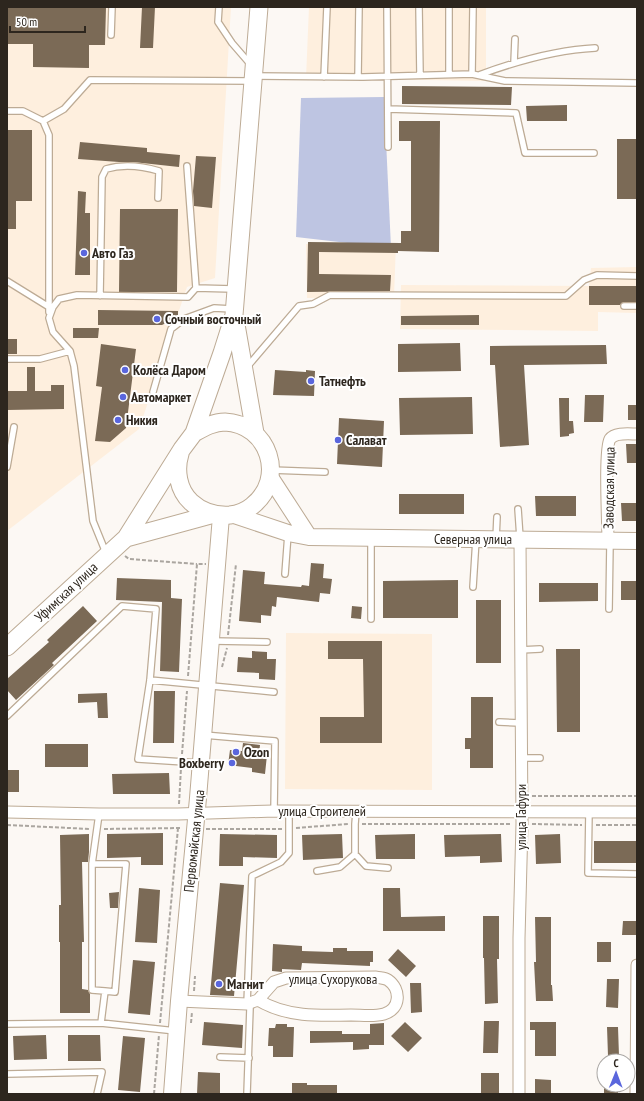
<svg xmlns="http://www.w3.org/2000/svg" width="644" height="1101" font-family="'PT Sans Narrow',sans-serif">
<rect width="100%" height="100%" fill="#fcf8f4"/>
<path fill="#feefde" d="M7 7H231L215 278 187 287 139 429 7 531Z
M309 7H486V81L306 78Z
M396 243 394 297 307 298 306 244Z
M637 267V313L598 312V331L400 329 401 285 589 286 591 268Z
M286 633 432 634V790L285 789Z"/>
<path fill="#bec5e2" d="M384 97 391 248 296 237 301 98Z"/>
<path fill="#7b6a56" d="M7 7H106L105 45H89V68L33 67V44H7Z
M142 7H155L153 48H140Z
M402 86 512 87 511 105 402 104Z
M567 105V121H527L526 106Z
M399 121H440L439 252 398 251V253L319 252V274L391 275 390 291 307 292 308 242 401 243V231H411V141H399Z
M7 130H32V201H16V229H7Z
M617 139H637V199H617Z
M80 142 147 148V152L180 155 179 167 133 162H119L78 159Z
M196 156 216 157 212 208 194 206 193 191Z
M78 191 86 192 85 213H90V275H75Z
M120 209H178L177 292H119Z
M589 286H637V302H624L620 305H589Z
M98 310 178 311V317L162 325H98Z
M479 315V325H401V316Z
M73 328H99L98 338H73Z
M7 339H17V354H7Z
M460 343 461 371 398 372V344Z
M101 344 136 349 126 428 110 442 95 441 102 387 96 386Z
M606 345 607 364 524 365 529 445 500 447 495 365H490V346Z
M27 367H35V391H51V385H64V409L7 410V391H27Z
M275 370 306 372V370L315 371 314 396 273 395Z
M585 395H604L603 422H584Z
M472 397 473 434 400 435 399 398Z
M559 398H569V421H573L574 433 569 434V436L560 437Z
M628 405H637V420H628Z
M339 418 384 421 382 467 337 464Z
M626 444H637V463H627Z
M399 494H464V514H399Z
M535 496H576V516H536Z
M621 503H637V521H622Z
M311 563 324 564 323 578 332 579 330 594 320 593 319 602 277 597 276 607 272 606 271 616 261 615V623L239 621 243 570 265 572 264 584 301 587 302 585 309 586Z
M117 578 171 580V598L182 599 179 672 160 671 162 602 116 600Z
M458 580V618H383V581Z
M621 581H637V600H621Z
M539 583H598V601L539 602Z
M476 600H501V663H476Z
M83 606 97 621 52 663 54 665 16 700 7 690V679L49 642 47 640Z
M352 606 362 607 361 619 351 618Z
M328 641H382V743H320V717H364L363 659H328Z
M556 649H580V732H557Z
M252 651 267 652V659H276L275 680 259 679V673L237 672 238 657 252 658Z
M154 691H175L174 743H153Z
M107 693 108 718H98L97 702 78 703V694Z
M471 697H493V768H470V749H465V738H471Z
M243 743 260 745 259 754 267 755 265 774 252 772V768L228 765 230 750 242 751Z
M45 744H88V767H45Z
M7 770H19V792H7Z
M169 773 170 794H113L112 774Z
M163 833V865H141V857L107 858V834Z
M89 834V852L88 862H82L84 942H82V989L88 990 90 994V1013H60V942H59V905H61L60 835Z
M220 834 277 835V858L243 857V866H219Z
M342 834 343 858 303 860 302 835Z
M415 834V859H376L375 835Z
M501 834 502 862 480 863V856L445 857 444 835Z
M560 834 561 863 536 864 535 835Z
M594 841H637V863H594Z
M220 883 244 885 234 996 210 995Z
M139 888 160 890 157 943 135 942Z
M383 888H400L401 917 445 916V931H383Z
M119 892 118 908H110L109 893Z
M483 916H499V959H497L498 1003 485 1004 484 958H483Z
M535 917H551V985H552L553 1001H536L534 962H536Z
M623 921H637V935H622Z
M597 942H611V962H597Z
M273 944 302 946V951L333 952V948H347V951H373V962H370V966L302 963 301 970 282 969V972L272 971Z
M398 949 416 966 406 977 388 960Z
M133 960 155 962 150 1015 128 1013Z
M607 979H619L618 1008 606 1007Z
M410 983H421L422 1012 411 1013Z
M484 1021H499L498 1053H483Z
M204 1022 243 1025 242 1048 202 1045Z
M405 1022 422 1038 408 1052 391 1036Z
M530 1022H556V1056H535V1030H530Z
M384 1023V1045H369V1049L353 1050V1042L310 1043V1031H342V1034H370V1024Z
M276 1024H287V1027H294L293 1057H273V1046H268L269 1028H275Z
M607 1027H618L619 1056H608Z
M46 1035 47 1059 14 1060 13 1036Z
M68 1035H100L101 1061H68Z
M123 1036 145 1038 140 1092 118 1090Z
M198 1072 220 1073V1094H197Z
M481 1073H499V1094H481Z
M535 1079 551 1080V1094H535Z
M292 1083H307V1085H337V1094H292Z
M604 1085H618V1094H604Z"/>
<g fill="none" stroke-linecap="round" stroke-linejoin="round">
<g stroke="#bdab95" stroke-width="8">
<path id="lane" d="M219 7 218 22 232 43 251 65
M387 7 388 147
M419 7 420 75
M449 7V74
M111 35 112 7
M514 63 515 39
M472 74 505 81 637 83
M479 75C517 61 555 50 595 48
M256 76 363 77 472 74 473 7
M324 77 327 7
M358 77 359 7
M388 109 516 113 525 153H594
M7 111H23L43 121 49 135V312
M43 121 64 109 90 80 251 81
M7 281 49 307
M196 288 233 289
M100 296 102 177 106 169C123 164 142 166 159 171L158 198
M624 306H637
M70 351 53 332 49 318 53 307 59 299 77 295 188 297 196 288 187 166
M7 359H40L70 351 74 366 93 521 106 553
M247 367 299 306 313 304 330 295 566 296 584 280 597 275 637 276
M153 392 171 329 184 319 214 308 232 309
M7 467 14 427
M271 470 325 472
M518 509 520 538
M371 539V619
M496 539 497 517
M285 574 288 534
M473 587 476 539
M609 609 610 543
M213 641 267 642
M520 650 540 649
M150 680 274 692
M7 716 122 606 156 609 150 680 138 759 200 763
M499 722 520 723
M204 735 275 741 274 811
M521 758H540
M589 812 588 873 637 874
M355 854 366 866 388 868
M92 864 99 814
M317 871 340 867 355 854V824L356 812
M101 1023 105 991 115 992 126 864H92V990L105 991
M7 1024 101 1023 176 1031
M220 1057 249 1058
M7 1074 102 1072 97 1094
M247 1094 250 1008 247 1004 252 876 281 862 289 853V811"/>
</g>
<g stroke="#bdab95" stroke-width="13">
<path id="street" d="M608 541C608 525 604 449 610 439 615 432 630 434 637 434
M7 812 99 814H178L274 811 637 812
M179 1001 247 1004 258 1000 274 982 286 978 376 977C380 978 385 978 388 980 401 989 401 1009 384 1014 374 1017 361 1015 351 1015 318 1016 286 1017 258 1000
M519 1094V938L522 824 520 540
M636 1094 637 965"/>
</g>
<g stroke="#bdab95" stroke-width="18">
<path id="secondary" d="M270 477 309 537
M234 515 288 533 309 537 637 541
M172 1094 179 1001 198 798 221 516"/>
</g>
<g stroke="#bdab95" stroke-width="19">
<path id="primary" d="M235 319 255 433
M180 454C175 470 178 490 191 502 202 512 215 516 230 515 238 514 246 511 252 506 287 479 269 424 225 422 213 422 203 428 194 433
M126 538 214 514
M7 647 126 538 182 449 194 433 222 353 234 315 259 7"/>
</g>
<path stroke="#aba6a0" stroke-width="2" stroke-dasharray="4 2" stroke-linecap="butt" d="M125 556 129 559 197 564
M228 635 236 564
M222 667 227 648
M188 676 197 564H206
M182 754 187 691
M532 796H637
M179 804 181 768
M362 824H512
M532 824 582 825
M7 825 90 829
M596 825H637
M296 828 348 824
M104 829 182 828
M206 829H282
M194 991 195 976
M160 1023 178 828
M191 1023 192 1012
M154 1094 159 1035"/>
<use href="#lane" stroke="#fff" stroke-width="5.5"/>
<use href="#street" stroke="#fff" stroke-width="11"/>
<use href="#secondary" stroke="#fff" stroke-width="16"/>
<use href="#primary" stroke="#fff" stroke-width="17"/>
</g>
<g fill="#5a66dd" stroke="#fff" stroke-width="1.5">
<circle cx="84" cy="253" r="4"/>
<circle cx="157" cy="319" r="4"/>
<circle cx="125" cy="370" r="4"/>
<circle cx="311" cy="381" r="4"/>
<circle cx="123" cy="397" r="4"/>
<circle cx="118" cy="420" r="4"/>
<circle cx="338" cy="440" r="4"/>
<circle cx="236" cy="752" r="4"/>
<circle cx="232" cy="763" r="4"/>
<circle cx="219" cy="984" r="4"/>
</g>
<g text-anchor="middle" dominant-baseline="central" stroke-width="4" stroke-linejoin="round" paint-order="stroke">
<g font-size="14" font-weight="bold" fill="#2d261e" stroke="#fff" text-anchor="start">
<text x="92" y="253">Авто Газ</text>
<text x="165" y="319">Сочный восточный</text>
<text x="133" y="370">Колёса Даром</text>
<text x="319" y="381">Татнефть</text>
<text x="131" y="397">Автомаркет</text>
<text x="126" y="420">Никия</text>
<text x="346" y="440">Салават</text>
<text x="244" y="752">Ozon</text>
<text x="224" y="763" text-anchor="end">Boxberry</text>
<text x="227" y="984">Магнит</text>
</g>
<g font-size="14" fill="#2d261e" stroke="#fff">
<text transform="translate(609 488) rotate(-89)">Заводская улица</text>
<text x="473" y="539">Северная улица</text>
<text transform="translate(66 592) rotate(-43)">Уфимская улица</text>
<text x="322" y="811">улица Строителей</text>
<text transform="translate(521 817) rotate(-90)">улица Гафури</text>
<text transform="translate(194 841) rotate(-84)">Первомайская улица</text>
<text x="333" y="979">улица Сухорукова</text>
</g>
</g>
<rect width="644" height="1101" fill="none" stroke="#2d261e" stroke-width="16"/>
<g transform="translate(616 1073) rotate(1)"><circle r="19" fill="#ffffff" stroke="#aba8a5"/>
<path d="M0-3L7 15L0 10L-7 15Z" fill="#5a66dd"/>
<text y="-6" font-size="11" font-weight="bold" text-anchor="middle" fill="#2d261e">С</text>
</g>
<path d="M10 26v6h75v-6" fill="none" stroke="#2d261e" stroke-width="2"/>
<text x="16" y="26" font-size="12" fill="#2d261e" stroke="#ffffff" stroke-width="3" paint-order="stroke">50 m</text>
</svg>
